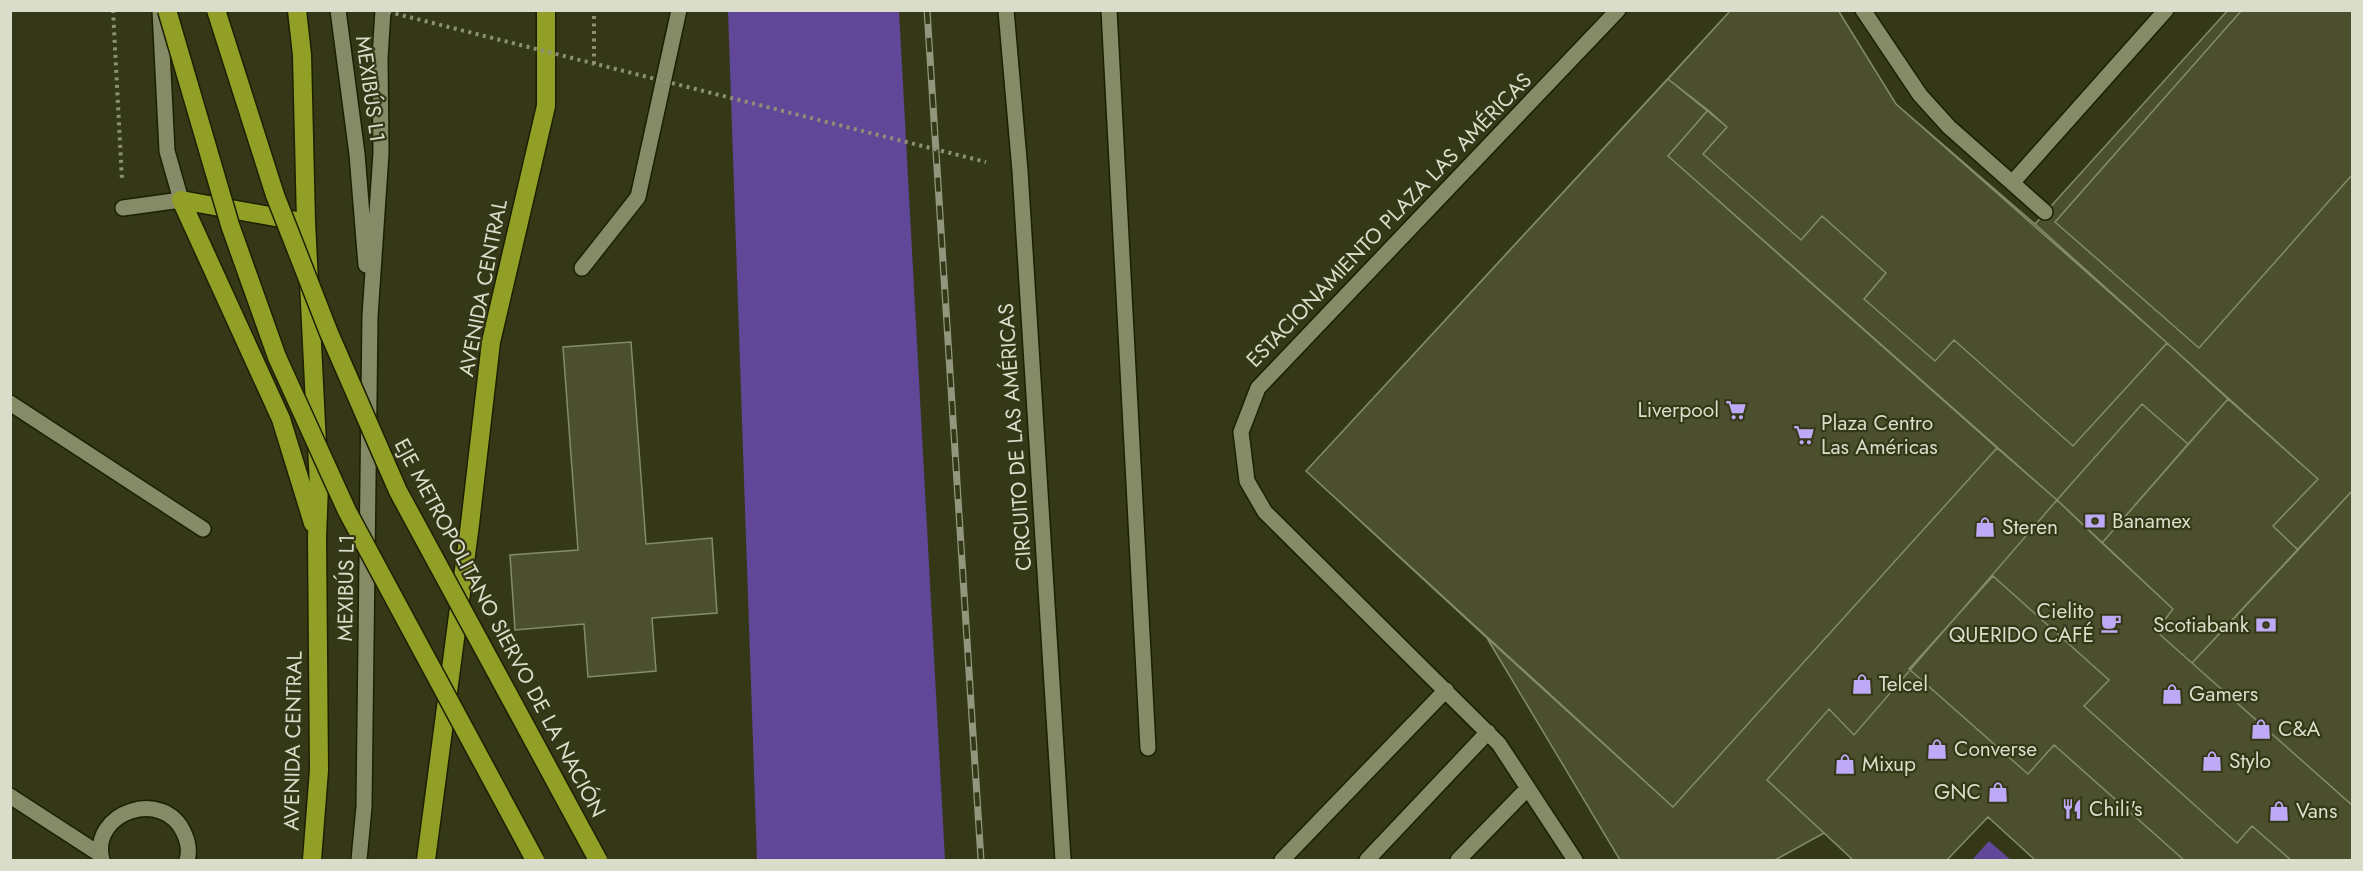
<svg xmlns="http://www.w3.org/2000/svg" width="2363" height="871" font-family="Jost,sans-serif">
<rect width="100%" height="100%" fill="#343817"/>
<path fill="#604797" d="M728 11H899L945 860H757Z
M1989 841 2011 860H1972Z"/>
<path fill="#4b4f2d" stroke="#858b67" stroke-width="1.5" d="M1731 10H1838L1896 104 2035 224 2318 479 2273 526 2298 550 2352 491V860H2035L1988 817 1947 860H1853L1824 833 1775 860H1620L1487 638 1306 471Z
M1731 10H1838L1896 104 2167 343 2073 446 1954 340 1935 361 1864 299 1886 273 1822 216 1801 240 1703 154 1727 127 1668 79Z
M2228 10H2352V491L2298 550 2273 526 2318 479 2035 224Z
M2228 10H2352V491L2298 550 2273 526 2318 479 2035 224Z
M2242 10H2352V175L2199 348 2055 222Z
M1668 79 1708 110 1668 156 1997 448 1673 807 1306 471Z
M1708 110 1727 127 1703 154 1801 240 1822 216 1886 273 1864 299 1935 361 1954 340 2073 446 2167 343 2228 399 2188 444 2142 404 2057 500 1668 156Z
M631 342 646 544 712 538 717 613 652 618 656 671 588 677 584 624 515 630 510 555 578 550 563 347Z
M2228 399 2318 479 2273 526 2298 550 2192 663 2156 631 2173 609 2102 543Z
M2142 404 2188 444 2102 543 2057 500Z
M1997 448 2057 500 1854 735 1829 709 1767 780 1824 833 1775 860H1620L1487 638 1673 807Z
M2352 491V805L2192 663Z
M2057 500 2173 609 2156 631 2352 805V860H2035L1988 817 1947 860H1853L1767 780 1829 709 1854 735Z
M1993 576 2109 680 2084 706 2237 843 2252 826 2291 860H2184L2054 745 2028 774 1909 669Z"/>
<g fill="none" stroke-linecap="round" stroke-linejoin="round">
<g stroke="#1c1f00" stroke-width="18">
<path id="lane" d="M338 10 357 154 366 265
M1109 10 1148 748
M1863 10 1920 95 1949 127 2045 212
M2012 183 2166 10
M123 208 181 200
M582 268 638 197 679 10
M10 403 203 529
M10 796 101 855
M102 860C89 812 164 787 184 833 188 842 190 851 187 860
M359 860 364 807 370 316 381 153 380 58 383 10
M1282 860 1446 690
M1367 860 1488 732
M1458 860 1528 788
M1575 860 1499 744 1265 512 1247 481 1241 432 1258 388 1618 10"/>
</g>
<g stroke="#1c1f00" stroke-width="18">
<path id="secondary" d="M160 10 167 151 181 200
M1006 10 1020 171 1063 860"/>
</g>
<g stroke="#1c1f00" stroke-width="21">
<path id="highway" d="M297 10 302 55 306 222 319 485 317 537 319 770 312 860
M181 200 281 419 313 523
M181 200 297 221
M426 860 470 524 491 342 546 106V10"/>
</g>
<path stroke="#8d9077" stroke-width="4" stroke-dasharray="3 4.5" stroke-linecap="butt" d="M113 10 122 180
M594 64V10"/>
<use href="#lane" stroke="#858b67" stroke-width="15"/>
<use href="#secondary" stroke="#858b67" stroke-width="15"/>
<use href="#highway" stroke="#929f26" stroke-width="18"/>
<g stroke="#93967d" stroke-width="7">
<path id="rail" d="M927 10 981 860"/>
</g>
<use href="#rail" stroke="#343817" stroke-width="4.5" stroke-dasharray="14" stroke-linecap="butt"/>
<g stroke="#1c1f00" stroke-width="21" stroke-linecap="butt">
<path id="highway-bridge" d="M167 10 230 225 277 357 347 511 535 860
M216 10 275 195 329 333 398 491 598 860"/>
</g>
<path stroke="#8d9077" stroke-width="4" stroke-dasharray="3 4.5" stroke-linecap="butt" d="M381 10 986 162"/>
<use href="#highway-bridge" stroke="#929f26" stroke-width="18"/>
</g>
<defs>
<g id="supermarket-bare" transform="scale(1.62)"><path d="M-6-5.5h2.5l.6 2H6L4.5 2H-2.5L-4.4-4H-6ZM-1.5 3.2a1.3 1.3 0 1 0 .1 0ZM3 3.2a1.3 1.3 0 1 0 .1 0Z" fill="#bda9f5" stroke="#343817" stroke-width="2.5" paint-order="stroke"/></g>
<g id="bank-bare" transform="scale(1.62)"><path d="M-6-4H6V4H-6ZM0-2.3a2.3 2.3 0 1 0 0 4.6a2.3 2.3 0 1 0 0-4.6Z" fill="#bda9f5" stroke="#343817" stroke-width="2.5" paint-order="stroke"/></g>
<g id="shop-bare" transform="scale(1.62)"><path d="M-5-2.5h2.3a2.7 3.5 0 0 1 5.4 0H5L5.5 6h-11ZM-1.5-2.5h3a1.5 2.3 0 0 0-3 0Z" fill="#bda9f5" stroke="#343817" stroke-width="2.5" paint-order="stroke"/></g>
<g id="cafe-bare" transform="scale(1.62)"><path d="M-5.5-4.5H6V0H3Q3 3.5 0 3.5H-2.5Q-5.5 3.5-5.5 0ZM3-3.2v2h1.7v-2ZM-6 4.5H4V6H-6Z" fill="#bda9f5" stroke="#343817" stroke-width="2.5" paint-order="stroke"/></g>
<g id="restaurant-bare" transform="scale(1.62)"><path d="M-5-6h1v4h1v-4h1v4h1v-4h1v5L-1.5 .5V6h-2V.5L-5-1ZM5-6V6H3V1.5H1.5Q1.5-4 5-6Z" fill="#bda9f5" stroke="#343817" stroke-width="2.5" paint-order="stroke"/></g>
</defs>
<g fill-rule="evenodd">
<use href="#supermarket-bare" x="1736" y="410"/>
<use href="#supermarket-bare" x="1804" y="435"/>
<use href="#bank-bare" x="2095" y="521"/>
<use href="#shop-bare" x="1985" y="527"/>
<use href="#cafe-bare" x="2111" y="623"/>
<use href="#bank-bare" x="2266" y="625"/>
<use href="#shop-bare" x="1862" y="684"/>
<use href="#shop-bare" x="2172" y="694"/>
<use href="#shop-bare" x="2261" y="729"/>
<use href="#shop-bare" x="1937" y="749"/>
<use href="#shop-bare" x="2212" y="761"/>
<use href="#shop-bare" x="1845" y="764"/>
<use href="#shop-bare" x="1998" y="792"/>
<use href="#restaurant-bare" x="2072" y="809"/>
<use href="#shop-bare" x="2279" y="811"/>
</g>
<g text-anchor="middle" dominant-baseline="central" stroke-width="4.5" stroke-linejoin="round" paint-order="stroke">
<g font-size="21" fill="#daddca" stroke="#343817">
<text transform="translate(370 89) rotate(82)">MEXIBÚS L1</text>
<text transform="translate(1389 220) rotate(-46)">ESTACIONAMIENTO PLAZA LAS AMÉRICAS</text>
<text transform="translate(483 288) rotate(-79)">AVENIDA CENTRAL</text>
<text transform="translate(1015 437) rotate(-94)">CIRCUITO DE LAS AMÉRICAS</text>
<text transform="translate(346 588) rotate(-89)">MEXIBÚS L1</text>
<text transform="translate(500 628) rotate(62)">EJE METROPOLITANO SIERVO DE LA NACIÓN</text>
<text transform="translate(293 741) rotate(-89)">AVENIDA CENTRAL</text>
</g>
<g font-size="21" fill="#daddca" stroke="#343817" text-anchor="start">
<text x="1719" y="410" text-anchor="end">Liverpool</text>
<text x="1821" y="423">Plaza Centro<tspan x="1821" dy="24">Las Américas</tspan></text>
<text x="2112" y="521">Banamex</text>
<text x="2002" y="527">Steren</text>
<text x="2094" y="611" text-anchor="end">Cielito<tspan x="2094" dy="24">QUERIDO CAFÉ</tspan></text>
<text x="2249" y="625" text-anchor="end">Scotiabank</text>
<text x="1879" y="684">Telcel</text>
<text x="2189" y="694">Gamers</text>
<text x="2278" y="729">C&amp;A</text>
<text x="1954" y="749">Converse</text>
<text x="2229" y="761">Stylo</text>
<text x="1862" y="764">Mixup</text>
<text x="1981" y="792" text-anchor="end">GNC</text>
<text x="2089" y="809">Chili's</text>
<text x="2296" y="811">Vans</text>
</g>
</g>
<rect width="2363" height="871" fill="none" stroke="#daddca" stroke-width="24"/>
</svg>
